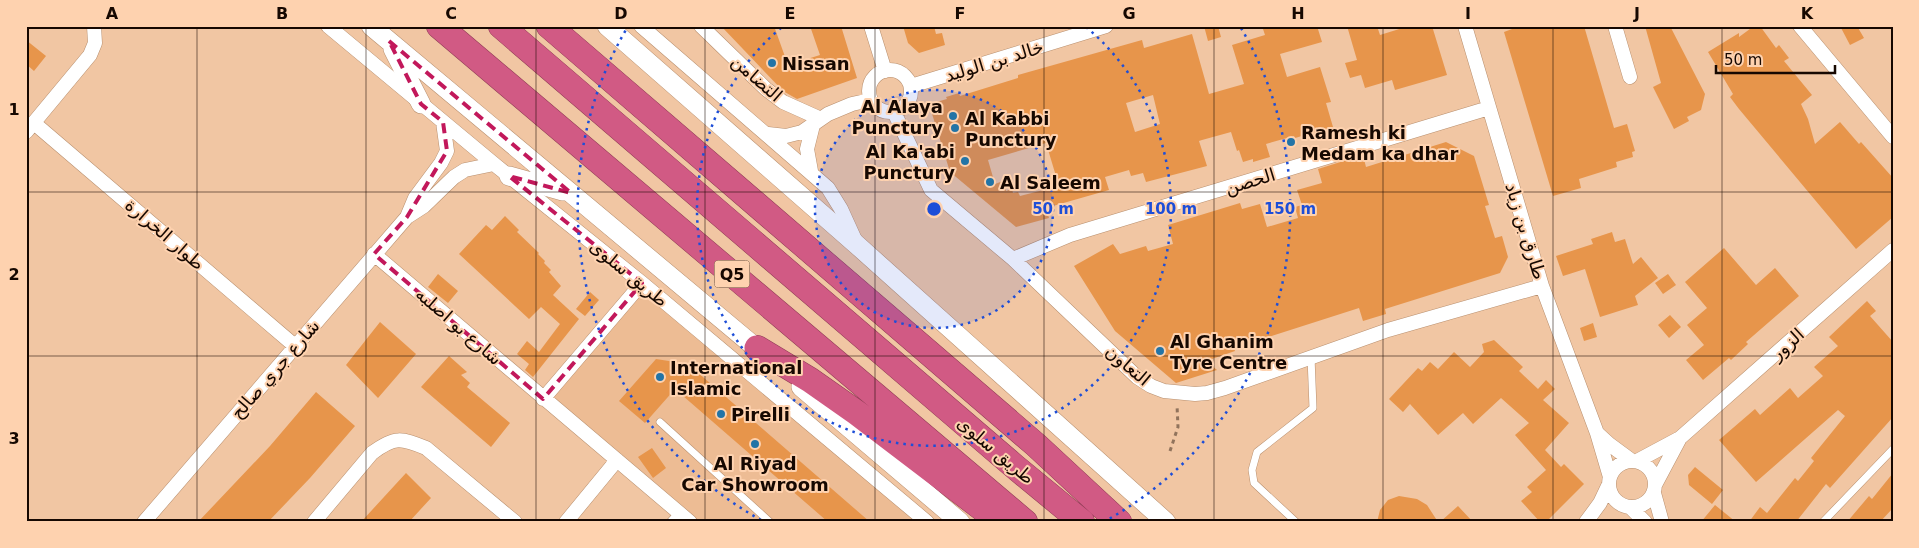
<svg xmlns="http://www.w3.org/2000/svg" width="1919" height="548" font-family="'DejaVu Sans','Noto Sans Arabic',sans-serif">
<rect width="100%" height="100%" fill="#f1c6a3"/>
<path fill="#edbc94" d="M643 290 920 522H698L549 398Z"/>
<path fill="#e7954b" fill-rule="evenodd" d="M721 26H774L788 65 820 55 810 26H841L857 78 797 99 783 91Z
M903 26H934L936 34 942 33 945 45 919 53 908 43Z
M1204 26H1218L1221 37 1208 41Z
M1262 26H1317L1322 42 1280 54 1287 77 1320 67 1331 102 1326 103 1333 127 1295 138 1294 136 1266 144 1270 157 1253 162V159L1243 162 1239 150 1237 151 1231 132 1202 140 1199 141 1207 166 1146 182 1143 173 1131 176 1129 170 1105 177 1109 190 1046 208 1049 218 1016 227 950 172 929 104 947 99 946 97 959 93 960 96 1018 78V75L1142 40 1144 48 1192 34 1209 94 1244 84 1232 45 1265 35ZM1153 95 1160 124 1135 132 1126 103ZM1046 143 1059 186 1020 196 1018 192 1013 193 1012 189 1006 191 1003 181 995 184 988 160Z
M1347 26H1377L1380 35 1409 26H1432L1447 75 1395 90 1392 80 1365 88 1361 75 1350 78 1345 63 1357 60Z
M1511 26H1584L1614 128 1627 124 1635 151 1632 152 1633 157 1616 162 1617 167 1579 179 1581 188 1553 196 1504 32 1512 29Z
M1645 26H1670L1705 94 1701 110 1687 117 1689 121 1674 129 1653 87 1661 83Z
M1754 26H1760L1776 48 1779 45 1789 58 1784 61 1812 95 1801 104 1808 119 1815 144 1840 122 1859 144 1861 142 1893 178V217L1856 249 1739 109 1730 97 1733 94 1708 52 1739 33V37Z
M1840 26H1857L1864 38 1850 45Z
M26 40 46 56 34 71 26 64Z
M1446 142 1474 156 1489 205 1485 206 1495 238 1502 236 1508 257 1500 273 1385 309 1386 314 1363 321 1359 308 1234 348 1235 351 1206 361 1217 370 1176 383 1115 331 1074 266 1113 244 1120 254 1146 246 1148 251 1173 244 1168 225 1240 203 1242 209 1260 204 1267 227 1298 218 1295 207 1302 205 1297 190 1322 183 1318 169 1363 155 1366 167Z
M505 216 519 230 517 232 539 253 538 254 545 261 544 263 551 270 549 272 561 286 553 295 579 319 533 377 525 370 529 364 517 354 527 341 539 352 560 324 541 307 529 319 459 254 486 225 492 230Z
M1612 232 1615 242 1625 239 1633 264 1641 257 1658 278 1635 296 1638 305 1600 317 1585 269 1563 276 1556 256 1593 244 1591 239Z
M1724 248 1756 285 1775 268 1799 296 1746 342 1748 344 1731 360 1729 358 1703 380 1686 360 1704 345 1687 325 1707 308 1685 282Z
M438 274 458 291 448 303 428 287Z
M1668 274 1676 285 1663 294 1655 283Z
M590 292 599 300 585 316 576 309Z
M1867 301 1876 311 1870 316 1893 342V417L1830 488 1826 484 1796 522H1749L1760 507 1767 513 1795 478 1798 481 1814 461 1811 458 1845 416 1838 410 1756 482 1719 440 1755 409 1760 415 1790 388 1798 398 1823 376 1814 367 1838 346 1829 337Z
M1670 315 1681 327 1669 338 1658 325Z
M380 322 416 354 378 398 346 365Z
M1593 323 1597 337 1584 341 1580 328Z
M1494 340 1523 367 1519 371 1538 389 1546 380 1555 389 1543 400 1569 423 1545 450 1561 467 1564 464 1584 484 1546 522H1540L1521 501 1532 492 1527 487 1546 470 1515 435 1529 423 1501 398 1473 424 1463 413 1438 435 1410 404 1403 412 1389 399 1418 368 1422 371 1430 362 1438 369 1454 352 1470 367 1484 352 1482 344Z
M449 356 467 372 461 375 470 383 467 387 510 423 491 447 421 387Z
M656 359 688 364 870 522H828L675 389 645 423 619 401Z
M316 392 355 426 310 478 268 522H198L270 446Z
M652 448 666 468 653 478 638 457Z
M1695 467 1723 490 1712 504 1689 485 1688 475Z
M406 473 431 498 409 522H361Z
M1893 473V508L1880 522H1847L1869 496 1872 499Z
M1399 496 1417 499 1427 505 1438 522H1377L1380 510 1388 500Z
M1715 505 1736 522H1701Z
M1458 506 1473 522H1440Z"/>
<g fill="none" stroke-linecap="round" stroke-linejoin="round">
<g stroke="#b88f6e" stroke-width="8">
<path id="lane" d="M660 422 770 522
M670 522 679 512
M1296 522 1254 483 1252 470 1257 452 1313 408 1311 357
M1823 522 1893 449"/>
</g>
<g stroke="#b88f6e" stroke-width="15">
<path id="street" d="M328 26 494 164 642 283 927 522
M641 26 828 188 841 209 856 242
M701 26 766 89 783 102 821 119
M871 26 885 71
M1465 26 1542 286 1597 433 1610 477
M1615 26 1630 77
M1800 26 1893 137
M869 91a21 21 0 1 1 42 0a21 21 0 1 1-42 0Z
M911 86 1106 26
M894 112 931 190 1013 259 1137 377 1151 386 1164 391 1195 394 1207 393 1225 388 1388 330 1542 286
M34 123 295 346
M26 132 90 55 95 43 94 26
M768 134 786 136 802 132 828 114 852 104 870 100
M811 171 807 149 813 125
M407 217 415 198 441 163 447 151 443 122
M374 254 690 522
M1013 259 1070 235 1489 108
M543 399 642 283
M1597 433 1609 444 1632 461
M1609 484a23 23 0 1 1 46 0a23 23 0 1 1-46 0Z
M1637 461 1680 438 1893 250
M1655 485 1680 438
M1654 493 1662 522
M1630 507 1645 522
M144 522 407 217 424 206 454 177 465 170 494 164
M314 522 372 453C395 436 401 438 426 448L515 522
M566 522 617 460
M1586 522 1600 503 1609 484"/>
</g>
<g stroke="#b88f6e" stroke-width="20">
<path id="secondary" d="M371 26 767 357
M607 26 857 245 1166 522
M393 49 421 104
M509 176 563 191
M801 387 960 522"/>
</g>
<g stroke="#903d56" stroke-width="26">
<path id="highway" d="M439 26 1025 522
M501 26 1014 466 1082 522
M549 26 1036 445 1119 522
M757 348 810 380 857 413 1000 522"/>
</g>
<path stroke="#91735c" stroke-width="3" stroke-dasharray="4 4" stroke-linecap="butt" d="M1170 451 1178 427 1177 405"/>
<use href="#lane" stroke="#fff" stroke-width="7"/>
<use href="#street" stroke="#fff" stroke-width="14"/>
<use href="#secondary" stroke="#fff" stroke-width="19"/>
<use href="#highway" stroke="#d15a84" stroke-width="25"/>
</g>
<path fill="none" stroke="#c2185b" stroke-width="4" stroke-dasharray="10 6" stroke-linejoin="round" d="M389 41 571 193 509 176 642 283 543 399 374 254 407 217 447 151 443 122 421 104Z"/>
<path fill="none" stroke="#160801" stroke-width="1" stroke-opacity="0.55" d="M197 26V522M366 26V522M536 26V522M705 26V522M875 26V522M1044 26V522M1214 26V522M1383 26V522M1553 26V522M1722 26V522M26 192H1893M26 356H1893"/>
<circle cx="934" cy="209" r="119" fill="#1d4ed8" fill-opacity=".12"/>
<g fill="none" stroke="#1d4ed8" stroke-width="2.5" stroke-dasharray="2.5 5">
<circle cx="934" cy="209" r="119"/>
<path d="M1086 27A237 237 0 1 1 782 27"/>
<path d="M761 520A356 356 0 0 1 627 28M1241 28A356 356 0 0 1 1107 520"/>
</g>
<g fill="#2374a6" stroke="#fed2af" stroke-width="2">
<circle cx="772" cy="63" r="5"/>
<circle cx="953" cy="116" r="5"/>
<circle cx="955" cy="128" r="5"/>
<circle cx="1291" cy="142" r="5"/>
<circle cx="965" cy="161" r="5"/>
<circle cx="990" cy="182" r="5"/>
<circle cx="1160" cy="351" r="5"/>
<circle cx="660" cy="377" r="5"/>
<circle cx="721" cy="414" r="5"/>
<circle cx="755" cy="444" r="5"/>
</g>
<g text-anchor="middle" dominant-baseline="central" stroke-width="4" stroke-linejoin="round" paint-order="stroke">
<rect fill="#fed2af" stroke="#5c4535" stroke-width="1" x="714.5" y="260.5" width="35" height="27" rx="4"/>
<g font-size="16" font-weight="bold" fill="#160801">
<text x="732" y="274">Q5</text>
</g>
<g font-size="18" fill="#160801" stroke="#fed2af">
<text transform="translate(994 61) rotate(-17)">خالد بن الوليد</text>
<text transform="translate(757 78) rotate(41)">التضامن</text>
<text transform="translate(1250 181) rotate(-17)">الحصن</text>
<text transform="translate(1526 231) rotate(73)">طارق بن زياد</text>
<text transform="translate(165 234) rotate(41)">طوار الخرارة</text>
<text transform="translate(629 273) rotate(39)">طريق سلوى</text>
<text transform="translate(459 326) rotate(41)">شارع بو اصلبه</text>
<text transform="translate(1787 344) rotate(-42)">الزور</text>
<text transform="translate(1128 365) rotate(40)">التعاون</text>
<text transform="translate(275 369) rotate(-49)">شارع جري صالح</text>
<text transform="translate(996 450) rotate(40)">طريق سلوى</text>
</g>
<g font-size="18" font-weight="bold" fill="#160801" stroke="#fed2af" text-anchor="start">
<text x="782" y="63">Nissan</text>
<text x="943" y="106" text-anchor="end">Al Alaya<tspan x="943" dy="21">Punctury</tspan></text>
<text x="965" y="118">Al Kabbi<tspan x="965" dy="21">Punctury</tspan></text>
<text x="1301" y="132">Ramesh ki<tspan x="1301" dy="21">Medam ka dhar</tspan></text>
<text x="955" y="151" text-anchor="end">Al Ka'abi<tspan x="955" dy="21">Punctury</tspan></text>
<text x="1000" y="182">Al Saleem</text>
<text x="1170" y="341">Al Ghanim<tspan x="1170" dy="21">Tyre Centre</tspan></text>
<text x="670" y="367">International<tspan x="670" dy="21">Islamic</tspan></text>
<text x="731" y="414">Pirelli</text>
<text x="755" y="463" text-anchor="middle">Al Riyad<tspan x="755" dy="21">Car Showroom</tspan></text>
</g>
</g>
<circle cx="934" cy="209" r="8" fill="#1d4ed8" stroke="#fed2af" stroke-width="2.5"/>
<g font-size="15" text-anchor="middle" font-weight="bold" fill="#1d4ed8" stroke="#fed2af" stroke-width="4" stroke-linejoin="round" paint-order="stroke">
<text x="1053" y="214">50 m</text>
<text x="1171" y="214">100 m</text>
<text x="1290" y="214">150 m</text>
</g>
<rect width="1919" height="548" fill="none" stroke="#fed2af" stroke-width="55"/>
<path d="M1716 65v8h119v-8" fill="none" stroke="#160801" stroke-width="2.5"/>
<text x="1724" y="65" font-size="15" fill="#160801" stroke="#fed2af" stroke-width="4" paint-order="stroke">50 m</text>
<rect x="28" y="28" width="1864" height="492" fill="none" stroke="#160801" stroke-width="2"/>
<g font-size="16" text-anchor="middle" font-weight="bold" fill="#160801">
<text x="112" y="19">A</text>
<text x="282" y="19">B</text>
<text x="451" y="19">C</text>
<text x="621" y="19">D</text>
<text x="790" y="19">E</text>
<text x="960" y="19">F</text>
<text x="1129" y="19">G</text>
<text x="1298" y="19">H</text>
<text x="1468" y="19">I</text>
<text x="1637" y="19">J</text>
<text x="1807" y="19">K</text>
<text x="14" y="115">1</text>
<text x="14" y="280">2</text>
<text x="14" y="444">3</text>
</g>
</svg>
